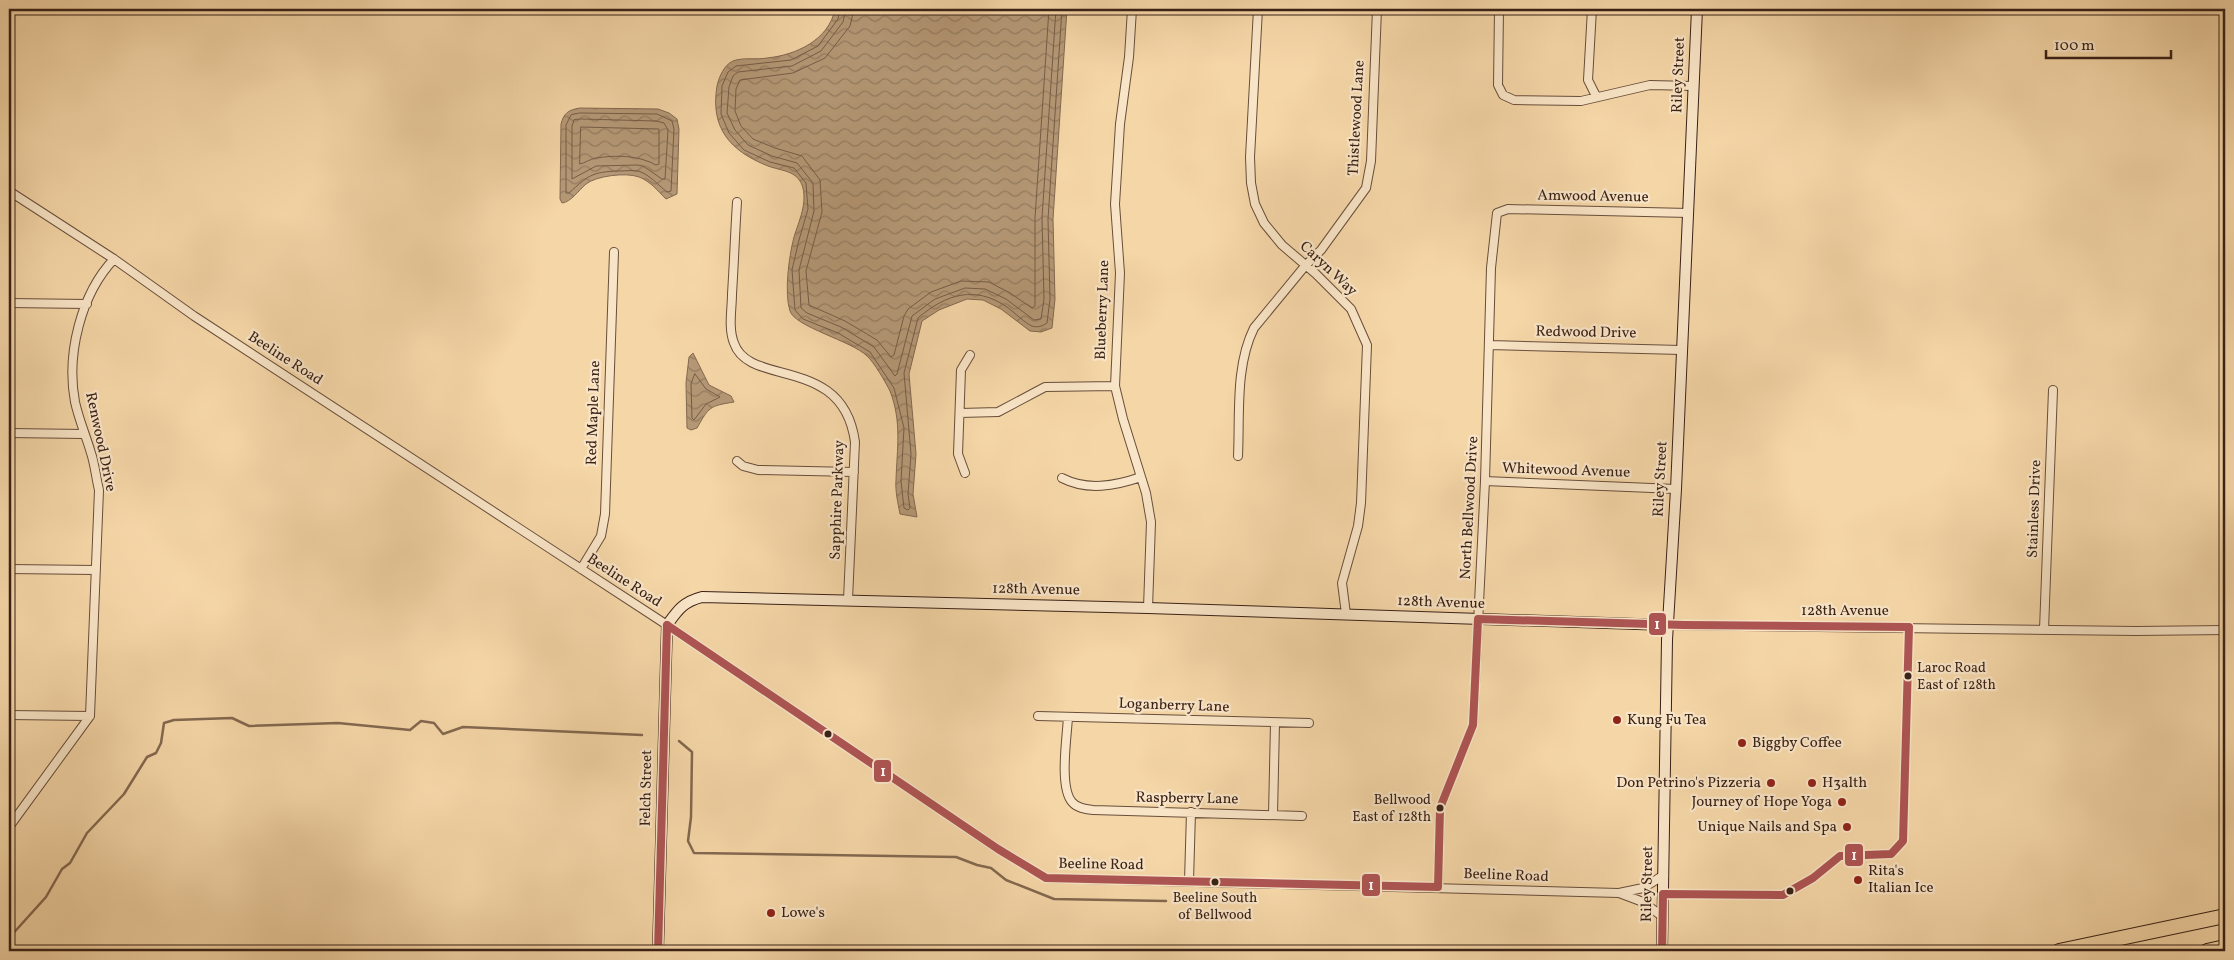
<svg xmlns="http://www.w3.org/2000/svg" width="2234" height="960" font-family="Vollkorn,serif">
<defs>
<pattern id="water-waves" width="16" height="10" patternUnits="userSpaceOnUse" patternTransform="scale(1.25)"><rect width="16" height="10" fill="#b59876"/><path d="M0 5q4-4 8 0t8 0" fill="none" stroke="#947c60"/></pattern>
</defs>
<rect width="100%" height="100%" fill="#f5d6a7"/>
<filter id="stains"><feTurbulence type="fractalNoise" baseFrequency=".004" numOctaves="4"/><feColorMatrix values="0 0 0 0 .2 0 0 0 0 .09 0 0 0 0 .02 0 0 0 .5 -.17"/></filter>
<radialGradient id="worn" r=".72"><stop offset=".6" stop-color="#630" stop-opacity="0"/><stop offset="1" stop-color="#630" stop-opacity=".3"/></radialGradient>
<path fill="url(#water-waves)" stroke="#836850" d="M835 9H1067L1053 219 1055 299 1052 328 1041 332 1030 331 1001 309 983 300 967 299 939 310 922 321 909 374 916 454 913 494 917 517 900 514C898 503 895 491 896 480 897 448 902 422 890 391 886 383 874 362 867 356 852 341 795 327 790 311 784 293 789 256 794 237 799 221 808 202 802 185 796 170 781 171 768 166 730 151 710 128 717 86 719 77 724 65 733 61 743 57 757 60 767 58 796 55 829 40 835 9Z
M580 108 658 109 669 113 677 119 679 129 677 194 666 199C658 191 650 181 639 177 626 172 596 176 586 184 578 191 571 202 562 203L560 199 561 124C564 113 568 110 580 108Z
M693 353 709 385 731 396 734 402C709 406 709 407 697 428L691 430 687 428 686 383 689 357Z"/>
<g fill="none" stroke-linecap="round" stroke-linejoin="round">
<path stroke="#775c46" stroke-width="1" d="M840 9 838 19 818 46 791 60 736 66 728 72 722 86 721 114 729 133 744 150 770 162 794 168 806 183 808 209 799 240 792 270 795 310 803 319 838 333 870 352 894 388 904 428 901 481 904 508 908 510 910 508 908 494 911 454 904 373 918 318C946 294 975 285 1007 307 1014 312 1026 324 1032 326 1037 328 1043 326 1047 323L1050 299 1048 219 1062 9
M846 9 843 22 821 51 792 66 738 72 733 76 729 87 727 113 735 130 748 145 772 156 797 163 813 183 814 211 799 270 801 308 807 313 841 327 874 347 895 376 897 374 912 316 935 299 965 288 985 289 1006 299 1034 320 1041 319 1044 299 1042 218 1056 9
M854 9 850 26 825 58 793 73 740 80 736 89 735 111 741 126 753 139 775 148 802 156 820 180 822 212 806 271 809 305 845 321 877 340 891 357 894 355 904 316 908 309 931 292 961 281 989 282 1010 293 1032 308 1035 306V218L1049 9
M580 113 657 114 672 121 674 129 671 191 667 192C658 185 649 174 638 171 632 170 624 171 618 171 591 172 588 176 569 193H566V125L571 115Z
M581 119 656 121 664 123 668 130 665 179H662L643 166 637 165 596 166 572 179V126L574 120Z
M581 127 659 129V164L656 165C638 155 616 155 596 158 590 159 585 163 580 164Z
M695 374 706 389 720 397 706 404 694 420 692 418 691 384Z"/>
<path stroke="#836850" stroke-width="2.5" d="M679 741 692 752 691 817 688 841 694 853 956 857 977 865 991 868 1006 880 1054 899 1166 901
M9 938 46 897 62 869 70 863 87 833 124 794 147 757 156 753 161 743 164 723 174 720 232 718 249 726 338 723 410 730 421 721 434 723 443 734 463 727 642 735"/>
<g stroke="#684e3b" stroke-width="10">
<path id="street" d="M1132 9 1129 57 1120 124 1115 204 1120 273 1115 386 1123 419 1146 493 1151 522 1148 608
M1258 9 1250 157 1251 183 1255 204 1264 223 1282 245 1316 274 1351 309 1367 345 1361 503 1358 526 1342 583 1346 614
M1499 9 1498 85 1503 95 1514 100 1581 101 1650 85 1693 86
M1592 9 1588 80 1596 96
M9 191 114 259 194 316 667 625 998 849 1046 878 1619 893
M737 202C735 233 734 263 732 294 732 309 728 328 734 343 749 388 843 354 855 442L848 600
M9 303 87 304
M1490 345 1681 350
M960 413 998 412 1045 387 1115 386
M9 433 84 434
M1238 456C1240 415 1235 366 1254 328L1305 266 1321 250 1366 188 1371 161 1377 9
M737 461 743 466 758 470 854 472
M965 473 958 454 961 370 970 355
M1062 478C1087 491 1115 486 1141 477
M1485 481 1676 489
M9 569 96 570
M581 569 601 536 605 514 614 252
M1667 625 2136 631 2225 630
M2044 630 2053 390
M9 715 90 716
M1038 716 1309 723
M1068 717C1067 737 1059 787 1072 802 1077 808 1085 809 1093 810L1302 816
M1273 815 1275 723
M9 827 90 716 99 490C96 478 95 465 91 453 86 436 79 420 75 402 66 354 81 294 114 259
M1189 881 1191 812
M1438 887 1440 808 1473 725 1485 481 1491 268 1497 213 1508 209 1689 213
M1663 917 1643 902 1619 893 1643 888 1664 875"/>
</g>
<g stroke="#392117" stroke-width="12">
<path id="secondary" d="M658 951 667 625C678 610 683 602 702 597L1148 608 1667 625
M1662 951 1667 640 1676 489 1697 9"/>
</g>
<g stroke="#392117" stroke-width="16">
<path id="highway" d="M2059 951 2225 916
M2207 951 2225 947"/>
</g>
<use href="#street" stroke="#f8e4c6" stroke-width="8"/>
<use href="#secondary" stroke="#f8e4c6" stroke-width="10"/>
<use href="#highway" stroke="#f5d6a7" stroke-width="14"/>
<g stroke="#f8e4c6" stroke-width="11">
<path id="bus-1" d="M667 625 998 849 1046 878 1438 887 1440 808 1473 725 1478 619 1684 625 1909 627 1903 841 1891 854 1840 856 1813 878 1783 895 1663 894 1662 951
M658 951 667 625"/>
</g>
<use href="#bus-1" stroke="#ad5453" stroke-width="8"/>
</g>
<g fill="#392117" stroke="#f8e4c6" stroke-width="2">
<circle cx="1908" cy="676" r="4.5"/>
<circle cx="828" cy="734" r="4.5"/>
<circle cx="1440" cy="808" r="4.5"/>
<circle cx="1215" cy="882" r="4.5"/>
<circle cx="1790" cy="891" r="4.5"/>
</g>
<g fill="#8f2418" stroke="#f8e4c6" stroke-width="2">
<circle cx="1617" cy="720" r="5"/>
<circle cx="1742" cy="743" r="5"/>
<circle cx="1771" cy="783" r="5"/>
<circle cx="1812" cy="783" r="5"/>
<circle cx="1842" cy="802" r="5"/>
<circle cx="1847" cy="827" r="5"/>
<circle cx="1858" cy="880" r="5"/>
<circle cx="771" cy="913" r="5"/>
</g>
<g text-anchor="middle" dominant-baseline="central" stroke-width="4.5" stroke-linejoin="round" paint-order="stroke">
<g font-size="14" fill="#392117" stroke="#f8e4c6" text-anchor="start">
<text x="1917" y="668">Laroc Road<tspan x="1917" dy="17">East of 128th</tspan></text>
<text x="1431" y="800" text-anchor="end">Bellwood<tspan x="1431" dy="17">East of 128th</tspan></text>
<text x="1215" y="898" text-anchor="middle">Beeline South<tspan x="1215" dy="17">of Bellwood</tspan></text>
</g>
<g font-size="15" fill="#392117" stroke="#f8e4c6">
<text transform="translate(1679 75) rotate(-88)">Riley Street</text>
<text transform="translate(1357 118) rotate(-87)">Thistlewood Lane</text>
<text transform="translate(1593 197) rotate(1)">Amwood Avenue</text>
<text transform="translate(1328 269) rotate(43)">Caryn Way</text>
<text transform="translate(1103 310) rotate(-88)">Blueberry Lane</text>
<text transform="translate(1586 333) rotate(1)">Redwood Drive</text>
<text transform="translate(285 359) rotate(33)">Beeline Road</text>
<text transform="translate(594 413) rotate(-88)">Red Maple Lane</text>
<text transform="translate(100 442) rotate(78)">Renwood Drive</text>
<text transform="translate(1566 471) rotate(2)">Whitewood Avenue</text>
<text transform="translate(1661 479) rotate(-87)">Riley Street</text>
<text transform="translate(838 500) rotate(-88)">Sapphire Parkway</text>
<text transform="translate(1470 508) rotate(-87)">North Bellwood Drive</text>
<text transform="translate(2035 509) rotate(-88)">Stainless Drive</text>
<text transform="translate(624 581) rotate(33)">Beeline Road</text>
<text transform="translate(1036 590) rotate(1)">128th Avenue</text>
<text transform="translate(1441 603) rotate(2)">128th Avenue</text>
<text x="1845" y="611">128th Avenue</text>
<text transform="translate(1174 706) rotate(2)">Loganberry Lane</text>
<text transform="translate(647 788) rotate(-89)">Felch Street</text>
<text transform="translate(1187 799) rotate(1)">Raspberry Lane</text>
<text transform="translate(1101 865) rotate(1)">Beeline Road</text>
<text transform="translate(1506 876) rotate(2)">Beeline Road</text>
<text transform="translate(1648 884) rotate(-89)">Riley Street</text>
</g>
<g font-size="15" fill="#392117" stroke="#f8e4c6" text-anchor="start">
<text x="1627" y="720">Kung Fu Tea</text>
<text x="1752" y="743">Biggby Coffee</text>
<text x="1761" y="783" text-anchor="end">Don Petrino's Pizzeria</text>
<text x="1822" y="783">H3alth</text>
<text x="1832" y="802" text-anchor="end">Journey of Hope Yoga</text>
<text x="1837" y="827" text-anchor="end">Unique Nails and Spa</text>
<text x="1868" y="871">Rita's<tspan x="1868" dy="17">Italian Ice</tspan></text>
<text x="781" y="913">Lowe's</text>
</g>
</g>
<g stroke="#f8e4c6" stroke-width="2">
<rect x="1648" y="612" width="19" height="24" rx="5" fill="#ad5453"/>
<rect x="873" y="759" width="19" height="24" rx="5" fill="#ad5453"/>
<rect x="1844" y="843" width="20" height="24" rx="5" fill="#ad5453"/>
<rect x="1361" y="873" width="20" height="24" rx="5" fill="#ad5453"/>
</g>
<g font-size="14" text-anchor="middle" font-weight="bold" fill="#fff">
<text x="1657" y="629">1</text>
<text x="883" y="776">1</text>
<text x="1854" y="860">1</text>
<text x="1371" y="890">1</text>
</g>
<rect width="2234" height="960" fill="none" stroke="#f5d6a7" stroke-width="30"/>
<rect x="10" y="10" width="2214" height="940" fill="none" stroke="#392117" stroke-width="2.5"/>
<rect x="15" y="15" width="2204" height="930" fill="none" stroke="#392117"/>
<path d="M2046 50v8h125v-8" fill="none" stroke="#392117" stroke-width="2.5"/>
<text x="2054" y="50" font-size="15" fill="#392117" stroke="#f8e4c6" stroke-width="4" paint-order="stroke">100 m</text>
<rect width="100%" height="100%" filter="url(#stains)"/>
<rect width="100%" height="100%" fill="url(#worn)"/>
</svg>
